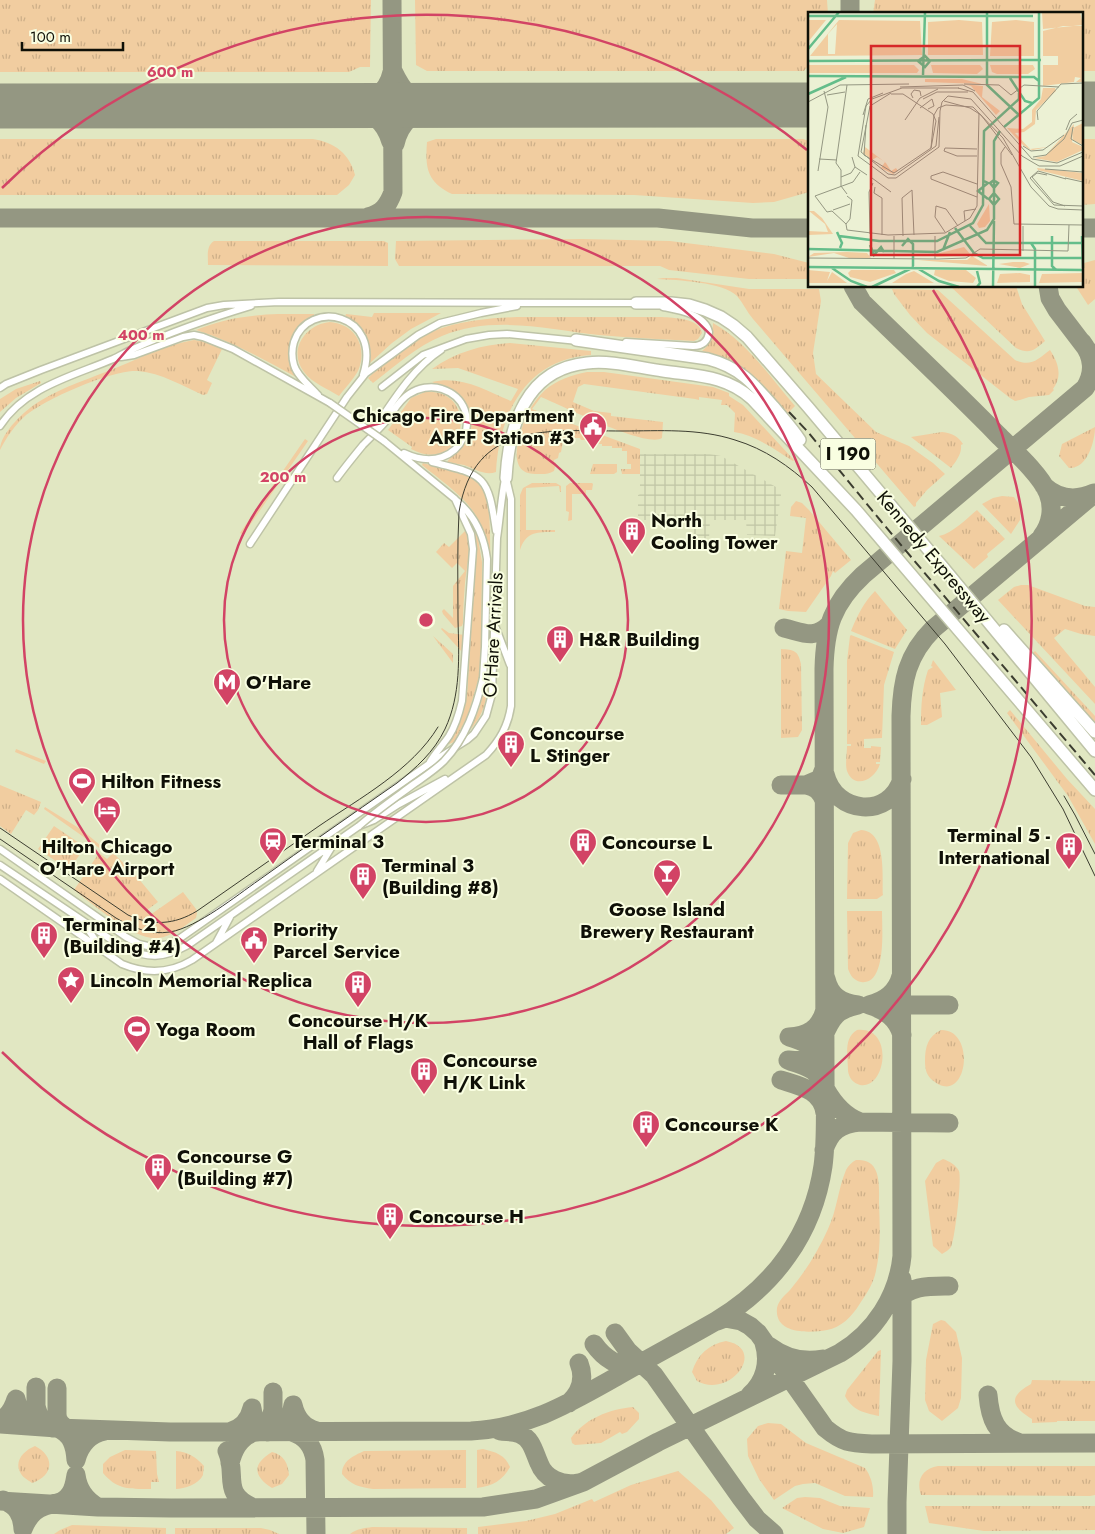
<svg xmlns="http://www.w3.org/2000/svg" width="1095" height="1534" font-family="Jost,sans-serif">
<defs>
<pattern id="industrial-grid" width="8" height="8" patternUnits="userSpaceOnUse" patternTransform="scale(1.25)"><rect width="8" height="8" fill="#e1e7c2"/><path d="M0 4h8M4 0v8" fill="none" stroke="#c0c5a5"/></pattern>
<pattern id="grass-tufts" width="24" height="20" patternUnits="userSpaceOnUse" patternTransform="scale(1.25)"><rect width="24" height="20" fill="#f1cda0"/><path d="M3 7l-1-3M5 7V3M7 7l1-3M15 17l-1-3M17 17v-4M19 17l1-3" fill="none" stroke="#cdaf88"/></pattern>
</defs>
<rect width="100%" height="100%" fill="#ecf1d4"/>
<path fill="#e1e7c2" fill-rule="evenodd" d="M0 0H1095V1534H0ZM809 14H1081V286H809Z"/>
<path fill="url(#industrial-grid)" d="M640 454H710L721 456 776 487 780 491 781 495 775 536 747 535 746 520H710L709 540H689L688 520H638V495L640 494Z"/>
<path fill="url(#grass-tufts)" d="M0 0H371L370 67H360L349 72H0Z
M415 0H827L828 14H809V65L804 71H427L416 65Z
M875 0H1095V71H1081V14H873Z
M0 139H313C334 142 350 154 355 175L349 185 337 195H0Z
M436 139H803L809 141V192L774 202 753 203 634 195 452 194C427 182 425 168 427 142Z
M1081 139H1095V204L1081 205Z
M582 239 670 241 774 254 809 263V279H749L669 270 660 266H399L395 259 396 241Z
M214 241H384L388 243V266L208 265C208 256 206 246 214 241Z
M1095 260V299L1088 305 1077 288V286H1081V272L1084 263Z
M663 278H677L749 289H819L821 301 813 353 816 374 876 432 909 446 933 463 945 474 927 490 916 503V506L914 507 753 319C747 312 743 303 737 296 723 282 677 280 657 279Z
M950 286H1016L1022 304 1045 341C1034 350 1030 355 1016 348Z
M892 289 938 290 1015 360C1031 367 1037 360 1050 350 1058 362 1063 376 1053 389L1054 390 1049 395 1029 397 1020 400 1015 401 1010 398 927 333 910 315 894 294Z
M374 313H441L411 329 392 343 370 363C371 340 365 328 345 317L346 314 372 317Z
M278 314H314V317C297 328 292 333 292 353 291 363 292 369 296 377 263 359 231 341 196 330 222 319 249 315 278 314Z
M517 317H662C674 318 699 318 702 333L698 339 694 341C663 339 631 338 599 335 547 329 493 315 442 336 417 346 394 367 373 383L368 378C389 358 416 336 445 327 468 320 492 318 517 317Z
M330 322C356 324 368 348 358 371 353 380 345 388 339 396 328 389 312 383 304 372 287 350 306 324 330 322Z
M713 323C747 342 770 377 795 406L787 414C768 391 750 368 720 356 714 354 708 353 702 351 712 343 712 335 713 323Z
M194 340 207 342 222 349 207 380 212 383 207 394 203 395C183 386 161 373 138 371 113 369 45 399 25 416 15 425 6 438 0 450 0 433 26 409 40 401 64 386 92 378 118 367 142 357 168 344 194 340Z
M510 343 591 351V355C526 359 499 414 496 472 485 476 475 469 464 465 458 464 452 463 447 462 451 456 459 452 463 446 476 427 469 399 450 388 444 385 436 384 432 382 461 375 485 390 511 401L518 389 458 368 432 369C456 352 481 345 510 343Z
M587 372H604L713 387 729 393V396L743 405 794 460 793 461C776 450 755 435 734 432L735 413 727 405H721L722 400 699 397V400L695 399 584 384 578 387 573 402 594 411 611 413V416L663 422 662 438C647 449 559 404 541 397L532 409 640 449V474H622L621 469H631V464H627V451H622V448H612V446H602V444H592V440H581L580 438H565V442H563L561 452 559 453 558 458 554 460V462L556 463 554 471C548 475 542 474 535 474 505 474 519 433 527 415 531 406 538 397 545 390 557 380 571 375 587 372Z
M40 381 41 383 16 398 0 412V399L16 389Z
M425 392C482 388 466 478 411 449L412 447 388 430 411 398Z
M1095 427C1095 442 1087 469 1069 468L1059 456 1062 444Z
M942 432C952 433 958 436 963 444L961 445C962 454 956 461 951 468L911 437Z
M423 463 467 475 478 483 485 493 489 506 490 534 491 605 490 639H489C489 600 496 544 473 511 460 493 439 479 422 465Z
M593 464H617V472L614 474H590Z
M532 483H556L561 486V492H560L559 486 526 488V530H555V532C538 532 526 531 520 550V495L523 488Z
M570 483H592L593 484 592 490H586V494H572V520L568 521 569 512 566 511V486Z
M1002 496 1014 497 1021 507 1020 520 1011 534 982 504 993 498Z
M796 501 802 503 809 510 851 560 835 573 833 571 831 576 806 612 788 611 779 609 786 551 802 553 806 518 790 516 791 507Z
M977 510 1005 539 987 554 988 557 974 569 939 536C953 533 966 519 977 510Z
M472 526 478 538 482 562 481 654 479 677 468 715 454 742 449 744 448 742 461 719 467 695 476 549Z
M467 529C472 548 467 564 465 583 464 596 463 610 463 623L462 626 455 628 443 614 442 611 444 609 453 618V586L465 571 457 563 452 568 436 552 444 543 449 547Z
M1021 585H1028L1085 606 1095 607V636L1081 634 1065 629 1054 638 1095 687V704L998 600 1014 587Z
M875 591 907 630 895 649 851 631C857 616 864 602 875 591Z
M442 628 449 633 465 635 462 652 441 629Z
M851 635 894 652 884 685 882 738 864 739V748H871V746L881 747 880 762H876V764H880C875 780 854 790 847 771 845 764 847 753 847 746H851V744H847V661L850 636Z
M433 636 453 654V663Z
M781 649C794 650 798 650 801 664L802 730 798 737 781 738Z
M1035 651 1095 716V724L1033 653Z
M933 660 956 690 940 693 942 717 927 725H921C921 705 922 688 928 670L933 667 931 666Z
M487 679H488C487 700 484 715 470 730L480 706Z
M1010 710 1067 779 1095 809V844L1068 796 1007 713Z
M0 785 41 802 38 810 34 815 26 810 11 834 0 826Z
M45 807 82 830 106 850 105 852 44 809Z
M54 826 85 847 69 870 38 849Z
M861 830C887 831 882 876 883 895L877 899H847L848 843 853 833Z
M99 853 107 859 113 853 133 872 158 902 147 910 150 915 183 892 196 909 197 913 196 918C185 926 171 937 158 938 135 941 93 904 74 890Z
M847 911H882C882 927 887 986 861 982 853 980 851 976 848 969Z
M857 1030C895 1026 886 1090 860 1085 853 1083 849 1078 848 1071 848 1057 843 1038 857 1030Z
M941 1030C978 1029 967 1111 931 1079 926 1074 925 1068 925 1061 925 1047 928 1036 941 1030Z
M943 1159C949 1161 956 1165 959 1171 962 1179 955 1238 951 1247 949 1250 945 1252 942 1254L933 1246 925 1181 936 1163Z
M856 1160C864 1160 871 1161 875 1169 880 1178 879 1193 879 1203 880 1227 881 1252 875 1275 872 1286 865 1296 859 1305 852 1316 841 1328 827 1330 810 1333 774 1335 777 1308 778 1301 785 1295 790 1290 806 1271 818 1251 828 1229 837 1210 838 1189 846 1170 848 1166 852 1162 856 1160Z
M941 1320 945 1321 956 1332 962 1358 961 1398 958 1408 942 1421 929 1411 925 1400 926 1360 933 1324Z
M726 1341C768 1349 730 1399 697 1381L692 1372C697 1355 709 1344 726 1341Z
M881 1350 879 1416C864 1413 852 1410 845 1396L847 1390 878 1351Z
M1032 1380 1095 1381V1421H1057V1422L1032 1423V1419C1011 1406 1008 1397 1031 1384Z
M633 1407 639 1413V1419L627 1432 622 1434 620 1432 601 1443 575 1445 572 1443 571 1438C585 1419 609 1409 633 1407Z
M768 1423 781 1424 806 1443 865 1468C871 1476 874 1487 873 1497L845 1496 815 1483 803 1484 795 1486 774 1500 759 1479 748 1456 747 1439 758 1426Z
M35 1446C56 1457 53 1476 32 1483 28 1480 22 1477 20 1472 14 1460 25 1450 35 1446Z
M483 1449C496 1452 505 1455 510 1467 503 1480 493 1486 477 1488V1450Z
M125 1450 156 1451 157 1474 159 1482H151V1489C130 1489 117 1490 103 1473V1464L110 1457Z
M466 1450V1488L373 1489C359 1487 351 1485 342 1474 342 1461 353 1456 364 1451Z
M176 1451C188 1452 196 1457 204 1466 204 1467 203 1474 203 1475 199 1484 184 1489 176 1489Z
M272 1452C284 1455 288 1463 289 1475L282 1484 272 1488C253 1476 252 1464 272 1452Z
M938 1466H1095V1495L1090 1496 921 1495C916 1480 922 1469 938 1466Z
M678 1471 711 1500 734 1528 726 1534H478V1527L526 1521 555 1514 592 1499 594 1502 631 1485Z
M805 1497 820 1498 840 1506 870 1508 864 1527 843 1533 823 1529 782 1508 797 1498Z
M925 1506H1095V1530L984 1531 929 1523Z
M72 1525 166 1528V1534H54L60 1530Z
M372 1527 467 1528V1534H350C356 1529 365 1528 372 1527Z
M175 1528H261L270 1530 279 1534H175Z"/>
<path fill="#f1cda0" d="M305 439 308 441 243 535 240 533Z
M16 749 46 761 44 764 15 752Z"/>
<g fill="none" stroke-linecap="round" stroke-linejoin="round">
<path stroke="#949782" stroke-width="19" d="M850 14V0
M393 71C404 94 411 101 436 106
M803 105 809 106
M347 106C369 110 385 120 391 142
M349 106C370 104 387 95 392 72
M395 144C400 121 414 111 436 106
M368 217C382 213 388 206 393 192L392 0
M0 218H658L752 228H809
M1081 228H1095
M853 286 862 302C907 346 954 390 998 435 1013 450 1040 474 1048 493 1054 508 1051 524 1042 536
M1048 286 1050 298 1057 310 1089 352
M1044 486C1058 499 1076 501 1094 493
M784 628C802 632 814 640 829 625
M825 774C835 815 890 819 902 779
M781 785H806
M824 800C820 791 816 787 806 785L820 779 824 769
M901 976C897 992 885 1001 869 1005 885 1010 897 1018 902 1035
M826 979C830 996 841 1003 858 1005 849 1007 842 1009 836 1015 818 1033 825 1065 788 1060 797 1064 809 1066 816 1073 822 1078 823 1084 826 1090 834 1104 844 1116 860 1122
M889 1005H949
M823 1060C816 1046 802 1041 789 1037 807 1036 820 1029 825 1010
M781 1080C800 1086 822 1090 825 1113
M824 1150C830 1131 840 1124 860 1122L949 1123
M895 1302C910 1285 929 1286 949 1286
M717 1321 725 1318 741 1321 750 1326 758 1333 825 1428C843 1443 850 1443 873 1444L1095 1443
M615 1333 628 1351 654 1375 741 1498 757 1519 774 1534
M594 1344C603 1357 619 1369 636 1366
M769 1346C785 1358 803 1363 823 1359
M273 1392V1410
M750 1395C765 1382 770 1362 764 1343
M988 1395C990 1419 996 1435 1020 1443
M569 1403C581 1392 585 1378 579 1363
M36 1406V1387
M57 1414V1388
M0 1421C9 1416 13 1409 16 1399 19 1419 47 1442 57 1414 57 1422 62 1427 70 1429
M0 1424 57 1428 170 1432 471 1431C528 1428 568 1404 616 1377 649 1358 683 1340 716 1321 774 1286 813 1234 823 1166 827 1136 825 1104 825 1074L824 669C825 628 832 604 863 575L1085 388C1095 372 1093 357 1082 342
M18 1425C30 1422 32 1417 36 1406 39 1418 42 1423 53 1428
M57 1428C72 1434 75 1446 76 1460 80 1445 89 1434 105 1431
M274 1431C286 1426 291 1418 293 1405 296 1418 303 1428 317 1431
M500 1431C506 1432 514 1431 520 1434 532 1439 534 1452 539 1463 545 1479 562 1486 578 1483
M229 1432C242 1429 249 1421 252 1408 253 1419 257 1428 268 1432
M227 1451C238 1476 220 1493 254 1508
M230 1463C233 1451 239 1439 250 1434 254 1431 253 1433 258 1432 267 1429 271 1419 273 1410 274 1415 274 1421 278 1425 281 1430 286 1430 292 1432 306 1436 313 1446 315 1460L316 1534
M3 1500C17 1506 22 1514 23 1529 27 1519 34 1509 45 1506 54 1503 64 1504 70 1494 74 1489 75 1481 76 1475 78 1490 85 1500 98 1507
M0 1501 98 1507 171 1508 483 1507 536 1499 583 1482 658 1442 840 1353C875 1332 898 1296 902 1256L901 716C902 681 907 655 933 629L1095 493
M897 1534V1502L902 1361V1279"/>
<path stroke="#949782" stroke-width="45" d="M1081 104H1095
M0 106 809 105"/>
<g stroke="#bec3a7" stroke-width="9">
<path id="minor" d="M626 342 693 346C703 346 708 341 709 332 705 314 678 310 663 307
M121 357 134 355 183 337 194 335 203 337 233 349 330 403
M382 387 423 355 466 339 489 335 507 334 578 341
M0 388 6 384 41 370 207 308 224 305 279 302 638 303
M318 395C310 386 297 376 294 365 292 358 292 349 294 342 308 298 383 313 363 375
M0 426C25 387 73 376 113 359 120 356 126 352 133 349 171 332 211 318 251 306
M374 429C393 401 412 369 441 350
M384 441 455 499 471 534 473 549 462 701C459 714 456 725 449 736 443 745 435 753 430 762
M432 462C486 475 488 476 496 531
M337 478C345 467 354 456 363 445 371 437 379 429 387 420 394 411 399 400 409 394 418 388 431 385 442 389 490 405 464 481 404 453
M457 501C475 516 484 536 487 559L485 647 483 678
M250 544 347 397 366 373 418 335 440 323 481 313 517 306
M496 628 510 665
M0 849 126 937 139 944 152 947 169 944 176 941 429 764 467 740 474 734 486 716 492 694 497 538C500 518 501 499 505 479
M0 865 122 947C149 959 162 959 188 945L359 826 374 820 399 804 445 779
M317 871 333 845
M0 879 122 964C146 974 169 974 192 960L486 755C500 740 508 726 511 706V499L506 478
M85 925 100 947
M216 943 230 917"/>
</g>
<g stroke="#bec3a7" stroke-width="14">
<path id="motorway" d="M636 303H671L689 305 705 310 721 317 733 325 747 337 808 407 942 566 1095 751
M576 340 708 359C739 367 753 383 773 406 782 417 792 428 800 440
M506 478C509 425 526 369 587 363 612 360 639 368 663 371 696 376 726 375 752 399L856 510 1095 790
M1004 630 1095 732"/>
</g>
<use href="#minor" stroke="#fff" stroke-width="6"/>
<use href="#motorway" stroke="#fff" stroke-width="11"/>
<path stroke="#3c3d30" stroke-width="1" d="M1064 796 1075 815 1095 854
M0 828 128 915C152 926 174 925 197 911 238 883 278 854 319 826 360 798 412 770 438 727
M0 839 116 918C133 928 150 935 170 932 198 927 236 896 259 880 305 847 351 815 397 783 416 768 434 752 445 729 461 695 459 657 458 620 458 584 457 548 459 512 474 420 550 431 622 431 660 431 698 428 735 440 765 449 789 466 812 487L945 644 1031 757 1063 809 1095 876"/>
<path stroke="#3c3d30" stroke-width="2" stroke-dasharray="10 5" stroke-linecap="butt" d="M789 412 808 432 880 520 1095 775"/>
<g stroke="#bec3a7" stroke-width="9" stroke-linecap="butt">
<path id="minor-bridge" d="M330 403 384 441
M359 826C376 811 395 798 414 784 424 777 435 770 444 761 466 738 476 708 483 678"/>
</g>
<use href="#minor-bridge" stroke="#fff" stroke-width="6"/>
</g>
<g fill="none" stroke="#d24365" stroke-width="2.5">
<circle cx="426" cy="620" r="202"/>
<circle cx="426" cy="620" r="403"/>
<path d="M2 188A605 605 0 0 1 807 150M933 290A605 605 0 0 1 2 1052"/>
</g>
<defs>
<g id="civic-pin" transform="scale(1.4375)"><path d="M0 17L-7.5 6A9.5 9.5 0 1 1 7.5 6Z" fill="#d24365" stroke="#f9fee1"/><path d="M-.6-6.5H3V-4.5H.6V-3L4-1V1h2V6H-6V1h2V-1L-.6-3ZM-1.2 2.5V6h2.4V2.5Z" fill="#fff"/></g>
<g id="building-pin" transform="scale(1.4375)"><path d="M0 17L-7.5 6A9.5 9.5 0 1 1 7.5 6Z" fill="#d24365" stroke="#f9fee1"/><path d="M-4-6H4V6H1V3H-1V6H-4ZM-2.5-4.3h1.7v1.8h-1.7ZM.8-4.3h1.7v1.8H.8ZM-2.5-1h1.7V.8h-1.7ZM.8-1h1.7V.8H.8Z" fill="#fff"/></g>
<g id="metro-pin" transform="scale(1.4375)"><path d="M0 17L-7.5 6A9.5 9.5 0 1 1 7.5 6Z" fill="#d24365" stroke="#f9fee1"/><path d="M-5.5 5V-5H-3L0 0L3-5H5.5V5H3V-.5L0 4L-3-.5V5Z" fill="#fff"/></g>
<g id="stadium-pin" transform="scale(1.4375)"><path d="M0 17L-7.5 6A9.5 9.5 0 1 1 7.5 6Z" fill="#d24365" stroke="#f9fee1"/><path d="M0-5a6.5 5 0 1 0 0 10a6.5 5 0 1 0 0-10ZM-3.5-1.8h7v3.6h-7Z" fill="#fff"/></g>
<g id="hotel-pin" transform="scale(1.4375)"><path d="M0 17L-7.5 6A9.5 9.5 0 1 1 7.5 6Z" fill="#d24365" stroke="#f9fee1"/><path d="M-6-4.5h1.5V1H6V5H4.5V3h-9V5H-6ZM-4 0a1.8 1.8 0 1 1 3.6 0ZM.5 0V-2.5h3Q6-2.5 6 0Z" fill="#fff"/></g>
<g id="station-pin" transform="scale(1.4375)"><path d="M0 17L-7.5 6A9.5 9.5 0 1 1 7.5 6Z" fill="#d24365" stroke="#f9fee1"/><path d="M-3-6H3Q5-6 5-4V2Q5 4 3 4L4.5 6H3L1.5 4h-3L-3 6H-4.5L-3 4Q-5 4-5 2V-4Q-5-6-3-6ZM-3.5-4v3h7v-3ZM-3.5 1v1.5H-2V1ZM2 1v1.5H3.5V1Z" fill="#fff"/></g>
<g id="bar-pin" transform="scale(1.4375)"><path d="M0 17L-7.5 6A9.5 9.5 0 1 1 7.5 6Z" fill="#d24365" stroke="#f9fee1"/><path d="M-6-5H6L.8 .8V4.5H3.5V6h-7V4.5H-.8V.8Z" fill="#fff"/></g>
<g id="sight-pin" transform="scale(1.4375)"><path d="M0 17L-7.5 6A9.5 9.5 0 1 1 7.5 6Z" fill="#d24365" stroke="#f9fee1"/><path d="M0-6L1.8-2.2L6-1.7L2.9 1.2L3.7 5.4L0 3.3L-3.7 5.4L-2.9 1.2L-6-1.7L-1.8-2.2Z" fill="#fff"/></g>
</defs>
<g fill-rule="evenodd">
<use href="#civic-pin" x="593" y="426"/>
<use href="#building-pin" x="632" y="531"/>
<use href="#building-pin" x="560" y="639"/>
<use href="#metro-pin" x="227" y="682"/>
<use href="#building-pin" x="511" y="744"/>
<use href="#stadium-pin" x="82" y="781"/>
<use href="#hotel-pin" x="107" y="810"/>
<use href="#station-pin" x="273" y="841"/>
<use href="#building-pin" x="583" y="842"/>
<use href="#building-pin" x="1069" y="846"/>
<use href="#bar-pin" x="667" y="873"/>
<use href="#building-pin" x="363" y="876"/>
<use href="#building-pin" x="44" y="935"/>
<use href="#civic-pin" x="254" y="940"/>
<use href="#sight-pin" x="71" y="980"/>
<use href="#building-pin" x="358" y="984"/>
<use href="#stadium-pin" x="137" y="1029"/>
<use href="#building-pin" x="424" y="1071"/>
<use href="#building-pin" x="646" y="1124"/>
<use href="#building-pin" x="158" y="1167"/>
<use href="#building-pin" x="390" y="1216"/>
</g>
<g text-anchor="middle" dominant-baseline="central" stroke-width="4" stroke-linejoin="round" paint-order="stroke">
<rect fill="#f9fee1" stroke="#555748" stroke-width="1" x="820.5" y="438.5" width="55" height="31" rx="4"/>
<g font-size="18" font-weight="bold" fill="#0f1007">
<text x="848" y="454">I 190</text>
</g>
<g font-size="19" font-weight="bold" fill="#0f1007" stroke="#f9fee1" text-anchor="start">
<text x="574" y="415" text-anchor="end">Chicago Fire Department<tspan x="574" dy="22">ARFF Station #3</tspan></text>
<text x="651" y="520">North<tspan x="651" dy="22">Cooling Tower</tspan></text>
<text x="579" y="639">H&amp;R Building</text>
<text x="246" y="682">O'Hare</text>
<text x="530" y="733">Concourse<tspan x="530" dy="22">L Stinger</tspan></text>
<text x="101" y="781">Hilton Fitness</text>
<text x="1050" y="835" text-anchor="end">Terminal 5 -<tspan x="1050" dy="22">International</tspan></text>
<text x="292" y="841">Terminal 3</text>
<text x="602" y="842">Concourse L</text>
<text x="107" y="846" text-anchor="middle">Hilton Chicago<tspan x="107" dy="22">O'Hare Airport</tspan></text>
<text x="382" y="865">Terminal 3<tspan x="382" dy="22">(Building #8)</tspan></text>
<text x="667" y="909" text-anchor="middle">Goose Island<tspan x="667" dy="22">Brewery Restaurant</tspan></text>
<text x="63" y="924">Terminal 2<tspan x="63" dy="22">(Building #4)</tspan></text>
<text x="273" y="929">Priority<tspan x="273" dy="22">Parcel Service</tspan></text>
<text x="90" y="980">Lincoln Memorial Replica</text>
<text x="358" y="1020" text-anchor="middle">Concourse H/K<tspan x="358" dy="22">Hall of Flags</tspan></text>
<text x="156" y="1029">Yoga Room</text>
<text x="443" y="1060">Concourse<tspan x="443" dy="22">H/K Link</tspan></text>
<text x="665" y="1124">Concourse K</text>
<text x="177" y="1156">Concourse G<tspan x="177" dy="22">(Building #7)</tspan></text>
<text x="409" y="1216">Concourse H</text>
</g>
<g font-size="19" fill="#0f1007" stroke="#f9fee1">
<text transform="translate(934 557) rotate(50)">Kennedy Expressway</text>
<text transform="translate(493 635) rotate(-87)">O'Hare Arrivals</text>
</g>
</g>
<g transform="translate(808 12)">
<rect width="275" height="275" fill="#ecf1d4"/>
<path d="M234 0H272L275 13 235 17ZM0 8H18L0 30ZM31 8 112 9 114 43 2 44ZM29 12 27 42H20V22ZM151 8 174 10 175 43H120V10ZM208 8 226 10V44H182L184 10ZM255 14H275V70H268L273 66 267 65 266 70 235 74V53H250V44H235V19ZM0 53H106L111 58 109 61H0ZM123 53H172L175 57 169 62 125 61ZM182 53H225L227 57 220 62H189L184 60ZM117 67H154L174 72 117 70ZM155 72 175 74 174 85 192 99 188 103 163 74ZM235 76H247L248 79 228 98 227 112 216 120 207 121 222 137 240 135 225 138 221 137 215 133 199 116 215 117 224 110V98L233 87ZM275 111V133L265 128V116ZM266 112 264 130 275 135V138L249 150 226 146 237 144ZM57 135 78 151 83 159 88 156 90 159 85 162 73 156 77 150 69 145 64 148 55 141ZM229 156 275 161V169L230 158ZM181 192 182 209 177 215 171 216 169 212ZM1 199H6L14 206 25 222 0 223V219L20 220 17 212ZM156 235 163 243 128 245V242ZM39 240 59 241 63 246H41L26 241 0 245 6 241ZM164 244 180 254 110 248H159ZM205 250H216L222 252 212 256 191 252ZM0 258 22 260 19 269 24 260 39 271H0ZM43 258H86L88 261 62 270 42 265 40 261ZM127 258H158L168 266 165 271 141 269 126 263ZM106 259 126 271H84L98 262ZM212 261 222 263V270L189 271 192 262ZM275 261V270L231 271 234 262Z" fill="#f1cda0" fill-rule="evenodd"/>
<path fill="none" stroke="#64bd8a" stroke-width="2.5" d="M179 0V73L210 102M0 4H225M0 37 31 0M117 44 122 49 117 55 110 49ZM0 49 233 48M115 63 117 0M0 64 226 65 231 69M202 66 217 89 224 91M0 82 38 65M196 115 231 86V0M186 168 182 171 186 176 190 171 187 169M176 169 180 171 170 179 180 187M186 181 191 187 186 193 181 187ZM162 214 178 231H275M147 216 166 241 175 246H275M29 220 34 231 32 236M31 224 71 229H129L165 211 175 193 176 119 211 87V81M244 224V254L248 258M274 224 275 256M223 231 227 237V275M62 233 66 243 73 235 76 240M94 234 100 227 105 232V254M0 237 129 240 179 218 186 207V129L192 119M135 238 142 220M0 255 275 258M24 256 43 269 59 275M109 256 131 269 151 275M64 275 106 255M169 275 172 271 169 259M185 275 186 209"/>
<path fill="none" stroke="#949782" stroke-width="1" d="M156 72 191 73 203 83 216 73 251 75M92 75 155 73 167 79M150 76 165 80 224 147 249 151 275 140M83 81 62 94 53 140 80 162 87 163 128 134 131 105M83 82H95L125 102 128 109 123 136M19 83 37 80M105 86 103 82 106 78 112 79 113 84M115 87 129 80H160M136 89 162 96 173 103 204 143M0 90 32 73 101 72M112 96 124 87 126 94 120 97M132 99 131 135 88 166H80L50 144 58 94 64 87 94 76H151M132 99 134 90 140 84 163 87 214 144 231 154H252L275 144M55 103 60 87 75 81M97 108 112 86 130 77M230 108 229 99 253 72 275 71M58 113 56 143 86 161 123 136 126 103 130 96 138 93 165 95 195 126 223 175 241 194 250 197 275 198M265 115 263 127 275 134M258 118 262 108 269 102M215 134 223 139 235 138 256 123M197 135 193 141V152L203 175 206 212 275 213M169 137 137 136 136 139 149 144H169M44 145 47 155 59 163M225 145 238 143 256 127 264 111 275 108M11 147 29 148M237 157 275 160M10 159 20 95 16 79M52 160 45 170 7 184 19 200 24 199 38 212 39 218 80 223 137 221 162 206 169 194 171 101M33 165 43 161 47 155M224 165 245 190 257 194M224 165 229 161 239 163M64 166 83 180M257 166 275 170M258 167 230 159 222 166 246 193 275 194M169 172 135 160 123 164V167L169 185M67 175 66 181 74 186V223M39 182 33 174V158L28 151 39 73M25 198 42 192M157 209 156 199 168 197M38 212 42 207 44 188 39 184M215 214V239M137 220 127 205 128 194 138 197 150 214M62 222 61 180 65 171M95 224 94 186 104 178 106 223M127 224V247M0 246 130 247 158 246 172 237 260 239 261 213M86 247V224"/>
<path fill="#d62828" fill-opacity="0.15" stroke="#d62828" stroke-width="2.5" d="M63 34H212V243H63Z"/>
<rect width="275" height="275" fill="none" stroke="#0f1007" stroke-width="2.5"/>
</g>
<circle cx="426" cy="620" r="8" fill="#d24365" stroke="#f9fee1" stroke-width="2.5"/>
<g font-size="15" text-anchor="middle" font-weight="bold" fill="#d24365" stroke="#f9fee1" stroke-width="4" stroke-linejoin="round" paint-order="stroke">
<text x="170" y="77">600 m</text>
<text x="141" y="340">400 m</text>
<text x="283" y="482">200 m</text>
</g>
<path d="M22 42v8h101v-8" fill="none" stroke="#0f1007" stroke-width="2.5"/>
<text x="30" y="42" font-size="15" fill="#0f1007" stroke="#f9fee1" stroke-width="4" paint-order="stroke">100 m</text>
</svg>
